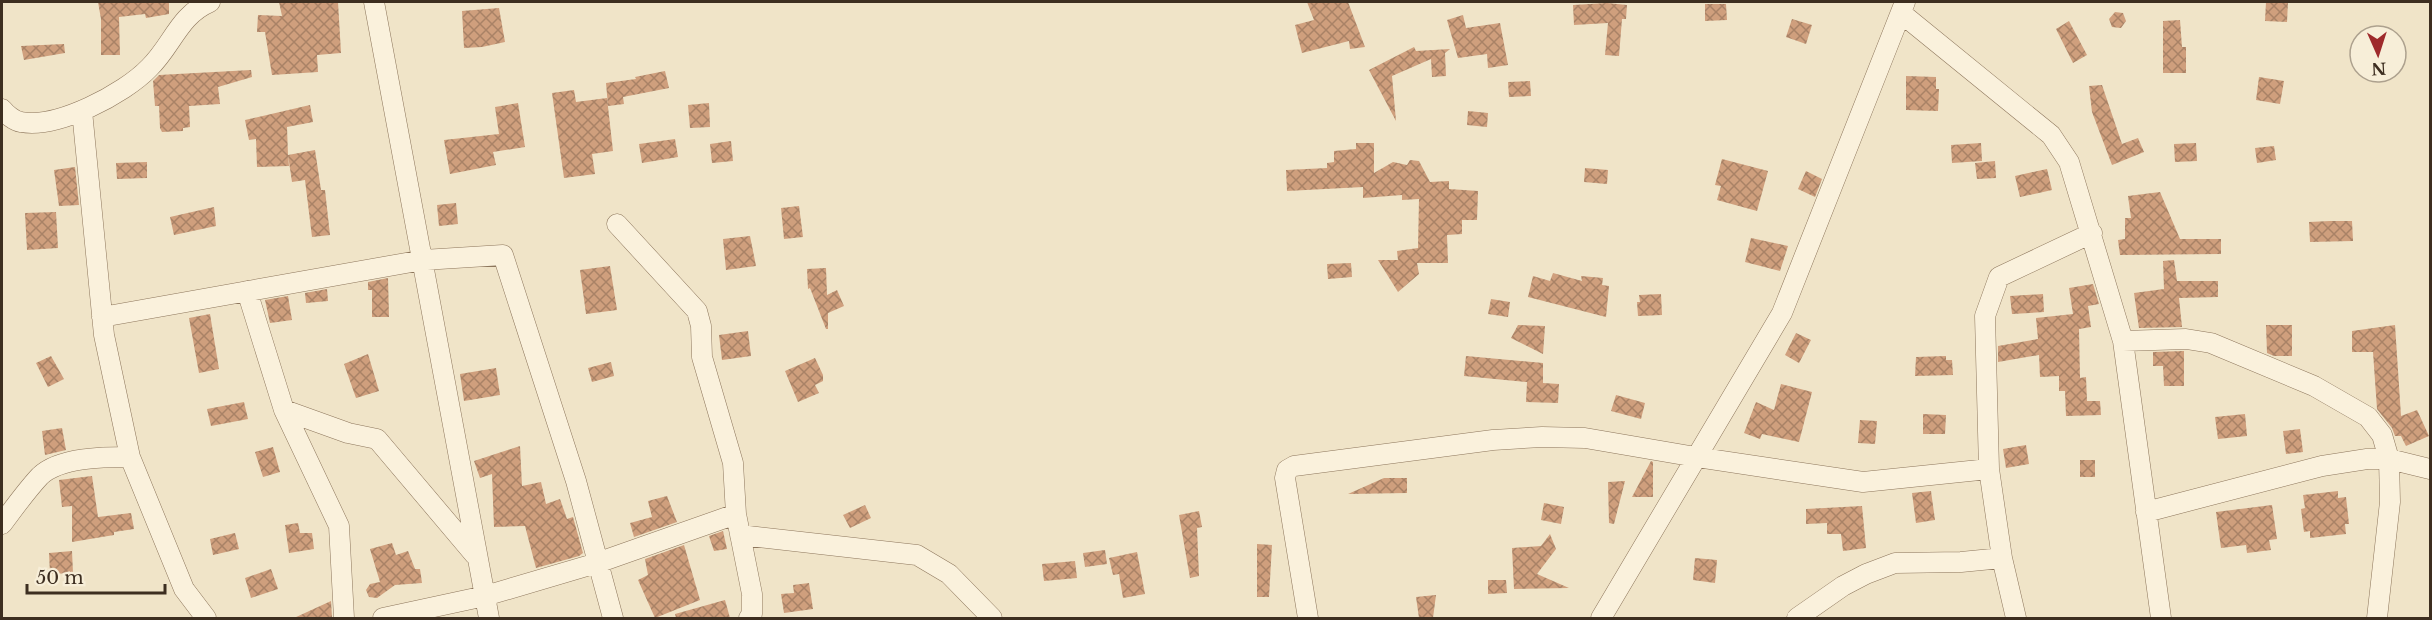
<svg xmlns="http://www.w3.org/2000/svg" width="2432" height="620" font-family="'Libre Baskerville',serif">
<defs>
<pattern id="building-cross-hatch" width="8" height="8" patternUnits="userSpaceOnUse" patternTransform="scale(1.5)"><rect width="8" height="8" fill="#cf9f7d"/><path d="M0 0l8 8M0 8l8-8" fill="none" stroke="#a98266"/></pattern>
</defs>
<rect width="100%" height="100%" fill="#f0e4c8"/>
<path fill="url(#building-cross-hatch)" d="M98 2H169V14L146 18 145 14 119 17 120 55H101V19Z
M279 2H338L341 53 317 55 318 72 272 75 265 32H257L258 15 282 16Z
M1307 2H1348L1365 47 1350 49 1349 41 1302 53 1295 25 1314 20Z
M2266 2H2288L2287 22 2265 21Z
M1607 3 1627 5 1626 19H1622L1619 56 1605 55 1608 23 1574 25 1573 5Z
M1705 4H1726L1727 20 1705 21Z
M499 8 505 42 482 47 464 48 462 11Z
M2115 12 2123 13 2126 21 2121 28 2112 27 2109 19Z
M1463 15 1466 28 1500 23 1508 65 1488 68 1487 54 1458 58 1447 20Z
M1792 19 1812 25 1806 44 1786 37Z
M2180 20 2182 47H2186V73H2163V21Z
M2069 21 2087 55 2073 63 2056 29Z
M64 44 65 53 24 60 21 46Z
M1414 47 1416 51 1450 49 1445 53 1446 76 1432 77 1431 59 1392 76 1396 121 1369 70Z
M251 70 252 77 218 87 220 104 189 106 190 127 183 128V131L162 132 160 128 159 106H155L153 81 159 75Z
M665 71 669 88 623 97 624 104 608 106 606 83 636 79 635 77Z
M1906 76 1936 77V89H1939L1938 111 1906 110Z
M2259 77 2284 81 2280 104 2256 100Z
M1530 81 1531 96 1509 97 1508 82Z
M2102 85 2122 144 2138 138 2144 152 2112 165 2092 112 2089 86Z
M574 90 576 102 607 98 613 151 592 154 595 174 564 178 552 93Z
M518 103 525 147 493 152 496 165 450 174 444 140 499 134 495 107Z
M709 103 710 127 690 128 688 105Z
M310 105 313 122 287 127 288 155 315 150 321 190H325L330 235 312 237 305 180 292 182 288 155 289 166 257 167 256 139 249 140 245 120Z
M1468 111 1488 113 1487 127 1467 125Z
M675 139 678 157 642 163 639 144Z
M731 141 733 161 712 163 710 144Z
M1356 143H1374V173L1393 162 1407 165 1410 160 1419 161 1430 182 1449 181V189L1478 191 1477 220H1462V234L1447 235 1448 263H1417L1419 274 1398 292 1378 260H1398L1397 251 1418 248 1419 199 1402 200V195L1363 198V187L1287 191 1286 170 1327 168V163L1334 162V151L1356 149Z
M1981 143 1982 161 1952 163 1951 145Z
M2196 143 2197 161 2175 162 2174 144Z
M2274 146 2276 160 2257 163 2255 148Z
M1722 159 1768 171 1757 211 1717 200 1721 186 1715 185Z
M1995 161 1996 178 1977 179 1975 163Z
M147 162V178L117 179 116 163Z
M75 167 79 205 59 206 54 170Z
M1585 168 1608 170 1607 184 1584 182Z
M2047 169 2052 190 2020 197 2015 176Z
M1806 171 1822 179 1815 197 1798 189Z
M2160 192 2180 239H2221V254L2120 255 2118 240 2125 239V218H2131L2128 196Z
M456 203 458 224 439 226 437 205Z
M799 206 803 237 784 239 781 208Z
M214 207 216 226 174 235 170 217Z
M56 212 58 248 27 250 25 213Z
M2330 221H2352L2353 241 2310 242 2309 222Z
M750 236 756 266 726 270 723 239Z
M1751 238 1788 246 1780 271 1745 262Z
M2174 260 2177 281H2218V297L2179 298 2182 327 2139 328 2134 293 2164 289 2163 261Z
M1351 263 1352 277 1328 279 1327 264Z
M610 266 617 310 586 314 580 270Z
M826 268 827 295 837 290 844 306 828 313V329H826L810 288 808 289 807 269Z
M1553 273 1582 281 1581 276 1603 278 1602 285 1609 286 1606 317 1528 297 1533 276 1550 281Z
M388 278 389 317H372V290H368V282Z
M2093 284 2099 304 2088 306 2091 327 2079 329 2080 378 2086 377 2087 401H2100L2101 415 2066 416 2065 391H2059V376L2040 377 2039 355 1998 362V346L2038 339 2036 318 2073 314 2069 288Z
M327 289 328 301 306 303 305 293Z
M1661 294 1662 315 1638 316 1637 302H1640L1639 295Z
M2043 294 2044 312 2012 314 2010 296Z
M288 296 292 320 270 323 265 300Z
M1491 299 1510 302 1508 317 1488 314Z
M210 314 219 369 199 373 189 318Z
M1518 325 1545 326 1543 354 1511 338Z
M2266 325H2292V356H2274L2267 353Z
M2395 325 2401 416 2417 410 2429 436 2406 446 2401 436H2395L2392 428 2377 409 2373 352H2352V331Z
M748 331 751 356 722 360 719 335Z
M1796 333 1811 340 1799 363 1785 355Z
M2184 351V386H2164L2163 366H2153V352Z
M368 354 379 391 356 398 344 364Z
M51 356 64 379 48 387 36 363Z
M1466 356 1543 363V383L1559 384 1558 403 1526 402 1527 382 1464 376Z
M1946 356V360H1952L1953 375 1915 376 1916 357Z
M815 358 823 375V381L815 385 819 393 798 402 785 371Z
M611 362 614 376 592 382 588 368Z
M496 368 500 395 464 401 460 374Z
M1781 384 1812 392 1799 442 1762 434 1760 439 1744 433 1756 402 1774 410Z
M1616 395 1645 403 1641 419 1611 411Z
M244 402 248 419 211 426 207 409Z
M1923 414 1946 415 1945 434H1923Z
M2245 414 2247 436 2218 439 2215 417Z
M1860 420 1877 421 1875 444 1858 443Z
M62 428 66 450 45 455 42 431Z
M2300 429 2303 452 2286 454 2283 431Z
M2026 445 2029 464 2006 468 2003 449Z
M520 446 522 486 541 482 546 504 560 499 567 519 573 517 583 553 579 556 536 568 525 526 494 527 492 474 480 478 474 461Z
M273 447 280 472 263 477 255 452Z
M2080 460H2095V477H2080Z
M1651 461 1653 462V497H1632Z
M92 476 98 517 131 513 134 529 114 532V535L72 542V506L62 507 59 480Z
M1384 478H1407V493L1348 494Z
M1625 481 1614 524 1609 523 1608 482Z
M1931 491 1935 520 1916 523 1912 493Z
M2338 491V498L2346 497 2349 524H2345L2346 534 2310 538V531L2304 532 2301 509 2305 508 2303 495Z
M667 496 677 522 634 537 630 523 652 517 648 501Z
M1544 503 1564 507 1561 524 1541 520Z
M865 505 871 518 850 528 843 515Z
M2272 505 2277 539 2269 540 2271 550 2247 553 2246 545 2221 548 2216 512Z
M1862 506 1866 548 1843 551 1841 534H1827V523L1806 524V509Z
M1199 511 1202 527 1197 528 1199 576 1190 578 1179 515Z
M298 523 300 533H312L314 549 289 553 285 525Z
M723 531 727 549 714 551 709 536Z
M235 533 239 549 213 555 210 539Z
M1550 534 1556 549 1537 574 1569 588 1514 589 1512 548 1541 546Z
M392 543 396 555 408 551 415 569H420L422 583 395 585 377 598 369 597 366 590 370 584 380 582 370 549Z
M1257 544 1272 545 1269 597H1257Z
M684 545 700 600 655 618 638 580 648 575 645 559Z
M1105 550 1107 564 1085 567 1083 553Z
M72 551 73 573 50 574 49 553Z
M1137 552 1145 594 1123 598 1119 574 1113 575 1109 558Z
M1695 558 1717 560 1715 583 1693 580Z
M1075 561 1077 578 1044 581 1042 564Z
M271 569 278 589 251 598 245 578Z
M1488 580H1506L1507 593 1488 594Z
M809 583 813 609 784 613 781 594 794 593 793 585Z
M1436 595 1433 618H1419L1416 597Z
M725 600 730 618H676L675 614Z
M331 601 332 617 294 618Z"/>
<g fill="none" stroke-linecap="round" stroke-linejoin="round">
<g stroke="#8d765c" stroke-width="21">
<path id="minor" d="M374 2 489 618
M1901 13 2051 135 2069 162 2123 341 2161 618
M2 109C6 114 14 121 21 122 57 129 124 94 149 68 172 46 179 15 210 2
M82 111 104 335 130 457 184 589 206 618
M617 224 697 311 701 326 702 357 733 463 736 514 752 594V614L749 618
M247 291 284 410 339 526 344 618
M102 317 423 260 503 255 576 481 613 618
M2123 341 2186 339 2211 343 2314 386 2368 417 2382 435 2389 459 2390 502 2377 618
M284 410 348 433 377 439 475 555
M2146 512 2322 466 2367 459H2389L2430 469
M2 524C14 508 26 491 40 476 60 457 104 457 130 457
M740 535 917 555 949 574 992 618
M2002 558 1989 469 1985 316 1999 277 2092 233
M383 618 485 596 597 563 736 514
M1308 618 1285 478 1287 470 1294 466 1493 440 1542 437 1585 438 1696 457 1863 482 1989 469
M1601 618 1782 313 1905 2
M1797 618 1843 586 1866 574 1895 563 1961 562 2002 558 2016 618"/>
</g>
<use href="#minor" stroke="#faf1dc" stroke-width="20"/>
</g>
<rect width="2432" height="620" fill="none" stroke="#3d2e20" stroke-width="6"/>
<g transform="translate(2378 54) rotate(177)"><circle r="28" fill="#f7eed8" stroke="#ada18e" stroke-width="1.5"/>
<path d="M0-4.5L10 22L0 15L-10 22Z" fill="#9e2a2b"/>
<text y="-9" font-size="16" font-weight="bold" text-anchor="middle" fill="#3d2e20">N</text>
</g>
<path d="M27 584v9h138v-9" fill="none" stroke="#3d2e20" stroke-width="3"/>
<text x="36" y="584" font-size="18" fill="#3d2e20" stroke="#f7eed8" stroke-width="4.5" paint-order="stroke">50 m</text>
</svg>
